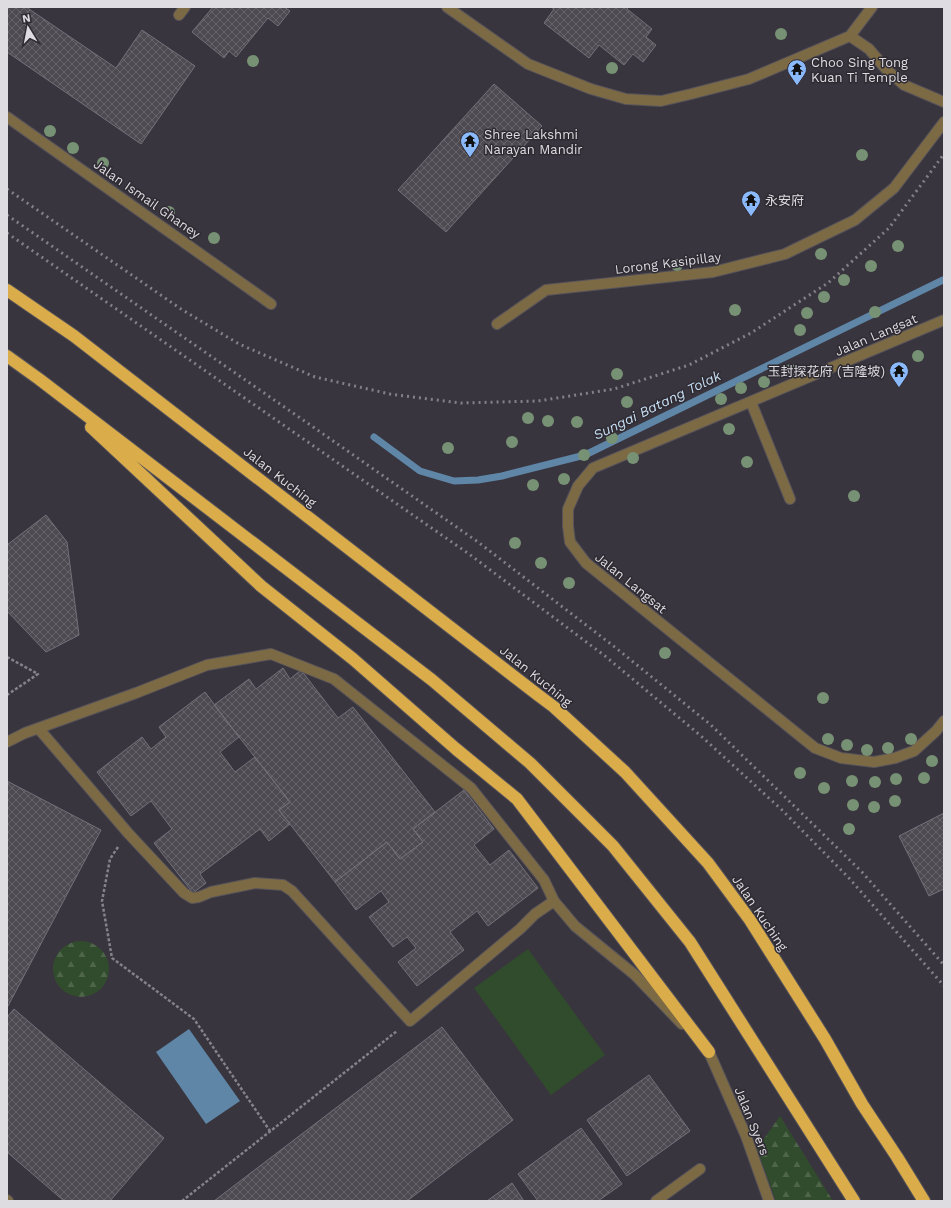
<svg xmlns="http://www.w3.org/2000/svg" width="951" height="1208" font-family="'Work Sans','Noto Sans SC',sans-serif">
<defs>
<pattern id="forest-firs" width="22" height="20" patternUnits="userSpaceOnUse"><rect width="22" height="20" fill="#314c2c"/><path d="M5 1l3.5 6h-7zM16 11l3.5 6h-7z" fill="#4e654a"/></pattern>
<pattern id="building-cross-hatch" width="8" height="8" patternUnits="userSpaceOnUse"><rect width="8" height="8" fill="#4e4a52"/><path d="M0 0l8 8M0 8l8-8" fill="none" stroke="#67646b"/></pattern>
</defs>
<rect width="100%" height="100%" fill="#39353e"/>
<path fill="#314c2c" d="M528 949 605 1055 551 1095 474 988Z"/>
<path fill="url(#forest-firs)" d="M53 969a28 28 0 1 1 56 0a28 28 0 1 1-56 0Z
M780 1116 833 1201H776L757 1149Z"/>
<path fill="#5f86a7" d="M189 1029 240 1101 206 1124 156 1052Z"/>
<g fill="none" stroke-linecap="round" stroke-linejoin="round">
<path stroke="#5f86a7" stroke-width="7" d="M374 437 420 471 454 481 478 480 502 476 585 455 943 280"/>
</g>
<path fill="url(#building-cross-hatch)" stroke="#747079" d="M7 7H26L116 68 142 30 195 66 141 144 7 52Z
M213 7H284L290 11 278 26 268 18 236 57 229 51 224 58 192 32Z
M551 7H628L627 9 652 29 646 37 656 45 643 62 633 54 624 65 599 45 589 58 544 23 554 9Z
M494 84 542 126 446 232 398 190Z
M46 515 67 542 79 635 46 652 7 611V545Z
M283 668 290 679 301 670 338 718 353 707 435 812 413 829 423 842 400 859 387 842 335 882 279 810 290 802 214 705 249 679 256 689Z
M205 692 239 737 220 752 235 772 255 757 290 802 279 810 290 824 269 841 260 829 200 874 206 883 193 893 154 843 172 829 151 801 131 816 97 772 142 737 151 749 166 737 159 727Z
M7 781 101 830 8 1006 7 1005Z
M464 790 494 829 474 845 490 865 509 850 538 888 488 926 477 911 450 932 464 950 417 986 398 962 416 948 407 937 393 947 369 917 389 902 381 891 356 910 335 882 387 842 400 859 423 842 413 829Z
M944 813V889L929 896 899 836Z
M14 1009 164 1138 110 1201H64L7 1152V1017Z
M442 1027 513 1120 407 1201H214Z
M649 1075 690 1131 627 1176 587 1120Z
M581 1128 622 1184 598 1201H538L518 1174Z
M512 1183 524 1201H487Z"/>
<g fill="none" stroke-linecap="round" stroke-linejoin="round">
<g stroke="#57535b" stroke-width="12">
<path id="minor" d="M447 7 528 64 591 89 626 99 661 101 691 94 749 79 850 36 869 49 886 69 904 85 944 102
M179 15 185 7
M850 36 872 7
M7 117 271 304
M944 320 593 468 578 486 568 509V526L570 542 586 563 815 748 841 758 874 762 895 758 914 751 936 731 944 721
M497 324 546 290 713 272 785 254 855 220 894 188 944 122
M751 402 790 499
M39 729 128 833 184 893 192 898 199 897 211 892 255 883 283 885 292 891 410 1021 520 929 535 914 554 901 575 926 635 975 682 1024
M7 742 25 733 136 693 207 665 271 654 334 679 471 788 544 880 554 901
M704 1047 709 1052 746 1136 769 1201
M7 1200 8 1201
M656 1201 700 1169"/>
</g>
<g stroke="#57535b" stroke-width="14">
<path id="highway" d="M7 290 74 336 538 695 554 707 625 772 708 863 750 920 825 1039 862 1104 897 1157 924 1201
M7 356 39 379 432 680 530 763 613 846 690 942 854 1201
M91 427 261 586 353 659 456 749 517 799 709 1052"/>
</g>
<path stroke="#86828a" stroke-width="2.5" stroke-dasharray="3 2" stroke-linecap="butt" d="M7 657 38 674 7 695
M118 847 110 859 102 901 112 958 194 1019 270 1131
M182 1201 397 1031"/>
<use href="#minor" stroke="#7c6a45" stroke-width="10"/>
<use href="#highway" stroke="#dbad4a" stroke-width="12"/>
<path stroke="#838087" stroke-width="3" stroke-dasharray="2 4" stroke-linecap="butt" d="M7 189 181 309 239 344 315 377 390 394 461 403 538 401 614 389 689 365 751 333 828 283 889 228 944 154
M7 215 306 422 478 542 616 648 711 725 862 872 944 965
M7 233 469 554 605 656 701 736 782 810 848 877 944 986"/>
</g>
<g fill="#779174">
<circle cx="781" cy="34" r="6"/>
<circle cx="253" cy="61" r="6"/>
<circle cx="612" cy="68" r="6"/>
<circle cx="50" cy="131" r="6"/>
<circle cx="73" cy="148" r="6"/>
<circle cx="862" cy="155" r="6"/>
<circle cx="103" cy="163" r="6"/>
<circle cx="169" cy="212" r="6"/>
<circle cx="214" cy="238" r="6"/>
<circle cx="898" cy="246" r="6"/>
<circle cx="821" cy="254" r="6"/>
<circle cx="677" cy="265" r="6"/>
<circle cx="871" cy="266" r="6"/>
<circle cx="844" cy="280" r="6"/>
<circle cx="824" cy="297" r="6"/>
<circle cx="735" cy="310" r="6"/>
<circle cx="875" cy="312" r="6"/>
<circle cx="807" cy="313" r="6"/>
<circle cx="800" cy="330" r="6"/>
<circle cx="918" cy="356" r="6"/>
<circle cx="791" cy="370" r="6"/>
<circle cx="617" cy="374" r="6"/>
<circle cx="764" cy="382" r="6"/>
<circle cx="741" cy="388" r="6"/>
<circle cx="721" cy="399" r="6"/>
<circle cx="627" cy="402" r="6"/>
<circle cx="528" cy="418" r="6"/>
<circle cx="548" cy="421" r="6"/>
<circle cx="577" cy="422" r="6"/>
<circle cx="729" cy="429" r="6"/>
<circle cx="612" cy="438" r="6"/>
<circle cx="512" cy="442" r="6"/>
<circle cx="448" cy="448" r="6"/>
<circle cx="584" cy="455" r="6"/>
<circle cx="633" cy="458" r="6"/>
<circle cx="747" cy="462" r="6"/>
<circle cx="564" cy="479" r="6"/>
<circle cx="533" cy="485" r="6"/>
<circle cx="854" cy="496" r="6"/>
<circle cx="515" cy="543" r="6"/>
<circle cx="541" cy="563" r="6"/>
<circle cx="569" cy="583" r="6"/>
<circle cx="665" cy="653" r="6"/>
<circle cx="823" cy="698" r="6"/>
<circle cx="828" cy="739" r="6"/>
<circle cx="911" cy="739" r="6"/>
<circle cx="847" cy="745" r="6"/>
<circle cx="888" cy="748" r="6"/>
<circle cx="867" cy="750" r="6"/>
<circle cx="932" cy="761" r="6"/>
<circle cx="800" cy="773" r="6"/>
<circle cx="924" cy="778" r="6"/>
<circle cx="896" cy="779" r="6"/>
<circle cx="852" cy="781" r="6"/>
<circle cx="875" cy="782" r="6"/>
<circle cx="824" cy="788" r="6"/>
<circle cx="895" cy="801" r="6"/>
<circle cx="853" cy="805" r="6"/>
<circle cx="874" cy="807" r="6"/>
<circle cx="849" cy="829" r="6"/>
</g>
<defs>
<g id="temple-pin" transform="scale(1)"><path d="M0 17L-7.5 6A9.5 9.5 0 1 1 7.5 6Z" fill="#8abafc" stroke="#2f2b33"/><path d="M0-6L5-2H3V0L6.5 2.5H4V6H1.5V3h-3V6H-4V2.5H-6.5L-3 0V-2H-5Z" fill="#111"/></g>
</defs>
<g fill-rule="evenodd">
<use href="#temple-pin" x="797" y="69"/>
<use href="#temple-pin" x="470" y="141"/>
<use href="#temple-pin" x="751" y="200"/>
<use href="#temple-pin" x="899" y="371"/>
</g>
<g text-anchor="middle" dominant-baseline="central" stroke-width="3" stroke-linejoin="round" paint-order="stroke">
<g font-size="13" fill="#dedbe1" stroke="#2f2b33" text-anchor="start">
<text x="811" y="62">Choo Sing Tong<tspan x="811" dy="15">Kuan Ti Temple</tspan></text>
<text x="484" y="134">Shree Lakshmi<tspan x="484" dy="15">Narayan Mandir</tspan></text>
<text x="765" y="200">永安府</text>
<text x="885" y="371" text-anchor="end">玉封探花府 (吉隆坡)</text>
</g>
<g font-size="13" fill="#dedbe1" stroke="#2f2b33">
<text transform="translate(147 199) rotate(35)">Jalan Ismail Ghaney</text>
<text transform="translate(668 263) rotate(-7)">Lorong Kasipillay</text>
<text transform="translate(876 335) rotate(-23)">Jalan Langsat</text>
<text transform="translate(280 477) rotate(38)">Jalan Kuching</text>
<text transform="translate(631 583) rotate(39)">Jalan Langsat</text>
<text transform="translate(536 676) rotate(39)">Jalan Kuching</text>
<text transform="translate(760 913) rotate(56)">Jalan Kuching</text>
<text transform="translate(752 1121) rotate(68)">Jalan Syers</text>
</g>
<g font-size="14" font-style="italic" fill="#c7dff4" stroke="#2f2b33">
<text transform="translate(657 405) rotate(-26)">Sungai Batang Tolak</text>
</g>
</g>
<rect width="951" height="1208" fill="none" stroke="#dedbe1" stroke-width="16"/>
<g transform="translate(28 28) rotate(350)" stroke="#2f2b33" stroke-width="3" paint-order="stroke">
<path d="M0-3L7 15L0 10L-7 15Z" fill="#dedbe1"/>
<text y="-6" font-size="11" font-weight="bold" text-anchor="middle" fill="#dedbe1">N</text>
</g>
</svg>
